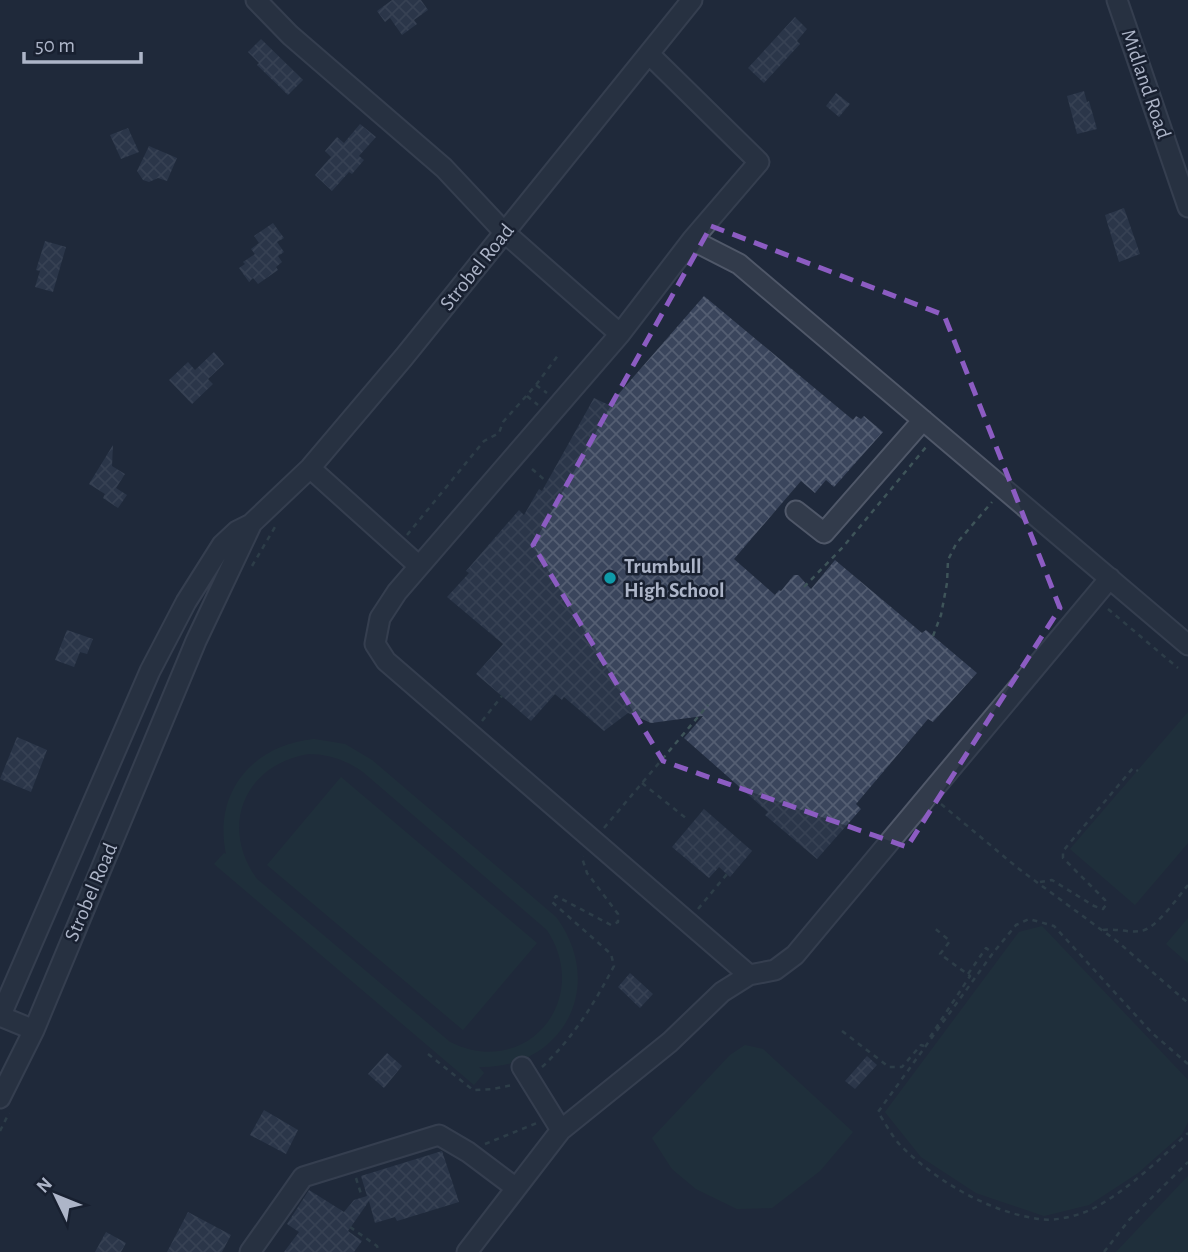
<svg xmlns="http://www.w3.org/2000/svg" width="1188" height="1252" font-family="'Alegreya Sans',sans-serif">
<defs>
<pattern id="building-cross-hatch" width="8" height="8" patternUnits="userSpaceOnUse" patternTransform="scale(1.75)"><rect width="8" height="8" fill="#3a455c"/><path d="M0 0l8 8M0 8l8-8" fill="none" stroke="#545e72"/></pattern>
</defs>
<rect width="100%" height="100%" fill="#1f293b"/>
<path fill="#21373c" fill-rule="evenodd" d="M1188 712V843L1135 905 1070 849Z
M314 739 345 744 372 760 556 917C607 985 563 1069 479 1067L484 1073 474 1085 214 864 224 853 226 854C213 792 253 745 314 739ZM308 754C329 754 346 760 363 772L547 930C593 1000 526 1080 450 1042L257 879C219 827 244 765 308 754Z
M341 777 537 943 463 1030 267 865Z
M1188 918V963L1166 944Z
M1042 926 1188 1080V1122L1182 1134 1138 1173 1089 1205 1044 1216 976 1193 921 1157 885 1112 1019 932Z
M745 1045 763 1049 853 1132 820 1171 772 1208 737 1209 696 1189 672 1169 652 1138 730 1055Z
M1188 1176V1252H1116Z"/>
<path fill="url(#building-cross-hatch)" d="M392 0H421L428 10 414 20 417 24 402 35 390 18 385 22 377 11Z
M795 17 807 29 797 41 800 44 764 83 748 68Z
M261 39 303 80 288 95 257 65 259 63 248 52Z
M1084 91 1087 102 1089 101 1097 129 1077 134 1067 96Z
M836 93 850 104 839 117 826 106Z
M360 124 376 137 359 156 364 160 352 174 349 172 332 191 315 175 331 157 325 151 337 137 344 143Z
M128 128 139 152 121 159 110 135Z
M149 146 177 158 167 181 158 178 149 182 143 180 137 171Z
M1124 208 1140 254 1119 262 1105 215Z
M273 223 284 238 277 242 284 252 278 256 282 262 276 267 278 270 258 284 253 278 249 282 239 268 245 264 243 262 255 254 251 249 259 243 254 236Z
M45 241 66 247 53 292 35 287 40 271 36 270Z
M704 296 853 420 856 416 861 419 864 416 883 432 834 487 826 480 815 493 801 481 734 559 775 595 779 590 781 591 794 575H798L811 589 835 560 922 633 926 630 977 673 933 722 928 719 856 804 861 809 817 859 765 815 768 812 684 738 703 716 651 723 628 713 604 731 564 697 562 700 555 694 531 721 476 674 503 644 447 597 469 573 466 571 519 510 524 515 539 489 542 491 594 398 609 405Z
M214 352 224 364 208 379 213 384 192 404 169 380 188 362 195 370Z
M113 445 112 466 125 474 116 488 127 495 118 508 103 498 105 494 89 484Z
M67 630 93 639 87 654 80 652 74 667 55 660Z
M17 737 47 750 31 792 0 779Z
M704 809 752 851 730 877 719 867 709 878 672 847Z
M630 973 653 994 640 1008 618 987Z
M387 1053 402 1066 384 1088 368 1074Z
M867 1056 877 1065 855 1089 845 1081Z
M264 1110 298 1130 286 1154 250 1135Z
M442 1151 459 1202 397 1221 395 1217 375 1223 369 1201 348 1231 362 1241 354 1252H284L299 1232 287 1224 309 1190 344 1212 354 1200 367 1196 361 1176Z
M188 1212 231 1235 222 1252H167Z
M106 1232 126 1243 121 1252H95Z"/>
<g fill="none" stroke-linecap="round" stroke-linejoin="round">
<g stroke="#505869" stroke-width="23">
<path id="minor" d="M256 0 290 35 444 168 504 232 620 334 692 240 739 264 1188 645
M1117 0 1188 207
M649 54 759 162 692 240
M620 334 397 592 380 618 375 644 386 661 749 975
M310 468 419 566
M796 511 824 533 923 420
M0 1016 34 1030
M0 1017 150 671 186 602 222 545 237 531 251 524 310 468 404 357 692 0
M522 1067 561 1130
M0 1098 34 1030 196 641 251 525
M250 1252 303 1177 439 1135 468 1152 516 1188
M467 1252 561 1130 670 1042 722 992 749 975 775 970 795 955 1110 578"/>
</g>
<path stroke="#3e5459" stroke-width="2.5" stroke-dasharray="5 5" stroke-linecap="butt" d="M536 385 547 393
M527 396 538 405
M532 469 547 482
M407 535 484 441 499 433 503 422 536 385 559 354
M252 566 275 527
M804 587 843 547 926 447
M1108 609 1178 668
M933 636 941 615 947 583 948 560 956 544 992 502
M482 721 502 696
M642 783 687 819
M941 804 1019 869 1118 942 1188 1003
M604 828 708 705
M1040 882 1052 880 1094 906 1103 909 1106 905 1105 900 1063 858V851L1133 768 1138 771
M698 909 727 874
M1103 930C1115 928 1129 933 1141 931 1156 929 1178 897 1188 885
M968 974 986 948 993 953
M842 1031 889 1067H902L921 1045 924 1046
M930 1037 970 976 940 954 950 941 932 926
M428 1054 473 1090 493 1089 513 1085
M1188 1064 1152 1033 1054 926 1029 919 1016 925 993 953 878 1112C885 1123 893 1138 902 1147 938 1182 989 1212 1039 1219 1055 1222 1082 1215 1096 1207 1130 1188 1160 1159 1188 1133
M542 1067C573 1038 594 1004 614 966L611 954 552 902 556 896 611 925 618 922V914L587 873 582 858 583 856
M0 1131 9 1113
M485 1144 537 1123
M356 1178 362 1197
M350 1227 377 1246 379 1252
M1104 1252 1129 1220 1188 1162"/>
<use href="#minor" stroke="#323b4b" stroke-width="19"/>
</g>
<path d="M0 0H1188V1252H0ZM711 226 944 315 1060 608 907 847 663 761 533 545Z" fill="#1f293b" fill-opacity=".55" fill-rule="evenodd"/>
<path fill="none" stroke="#8c5cc2" stroke-width="5" stroke-dasharray="14 9" stroke-linejoin="round" d="M711 226 944 315 1060 608 907 847 663 761 533 545Z"/>
<circle fill="#0f9aa8" stroke="#182030" stroke-width="2.5" cx="610" cy="578" r="7"/>
<g text-anchor="middle" dominant-baseline="central" stroke-width="5" stroke-linejoin="round" paint-order="stroke">
<g font-size="21" fill="#adb5c8" stroke="#182030">
<text transform="translate(1146 84) rotate(71)">Midland Road</text>
<text transform="translate(477 267) rotate(-51)">Strobel Road</text>
<text transform="translate(91 892) rotate(-67)">Strobel Road</text>
</g>
<g font-size="21" font-weight="bold" fill="#adb5c8" stroke="#182030" text-anchor="start">
<text x="624" y="566">Trumbull<tspan x="624" dy="24">High School</tspan></text>
</g>
</g>
<g transform="translate(56 1196) rotate(313)" stroke="#182030" stroke-width="5" paint-order="stroke">
<path d="M0-5L12 26L0 18L-12 26Z" fill="#adb5c8"/>
<text y="-10" font-size="19" font-weight="bold" text-anchor="middle" fill="#adb5c8">N</text>
</g>
<path d="M24 52v10h117v-10" fill="none" stroke="#adb5c8" stroke-width="3.5"/>
<text x="35" y="52" font-size="21" fill="#adb5c8" stroke="#182030" stroke-width="5" paint-order="stroke">50 m</text>
</svg>
